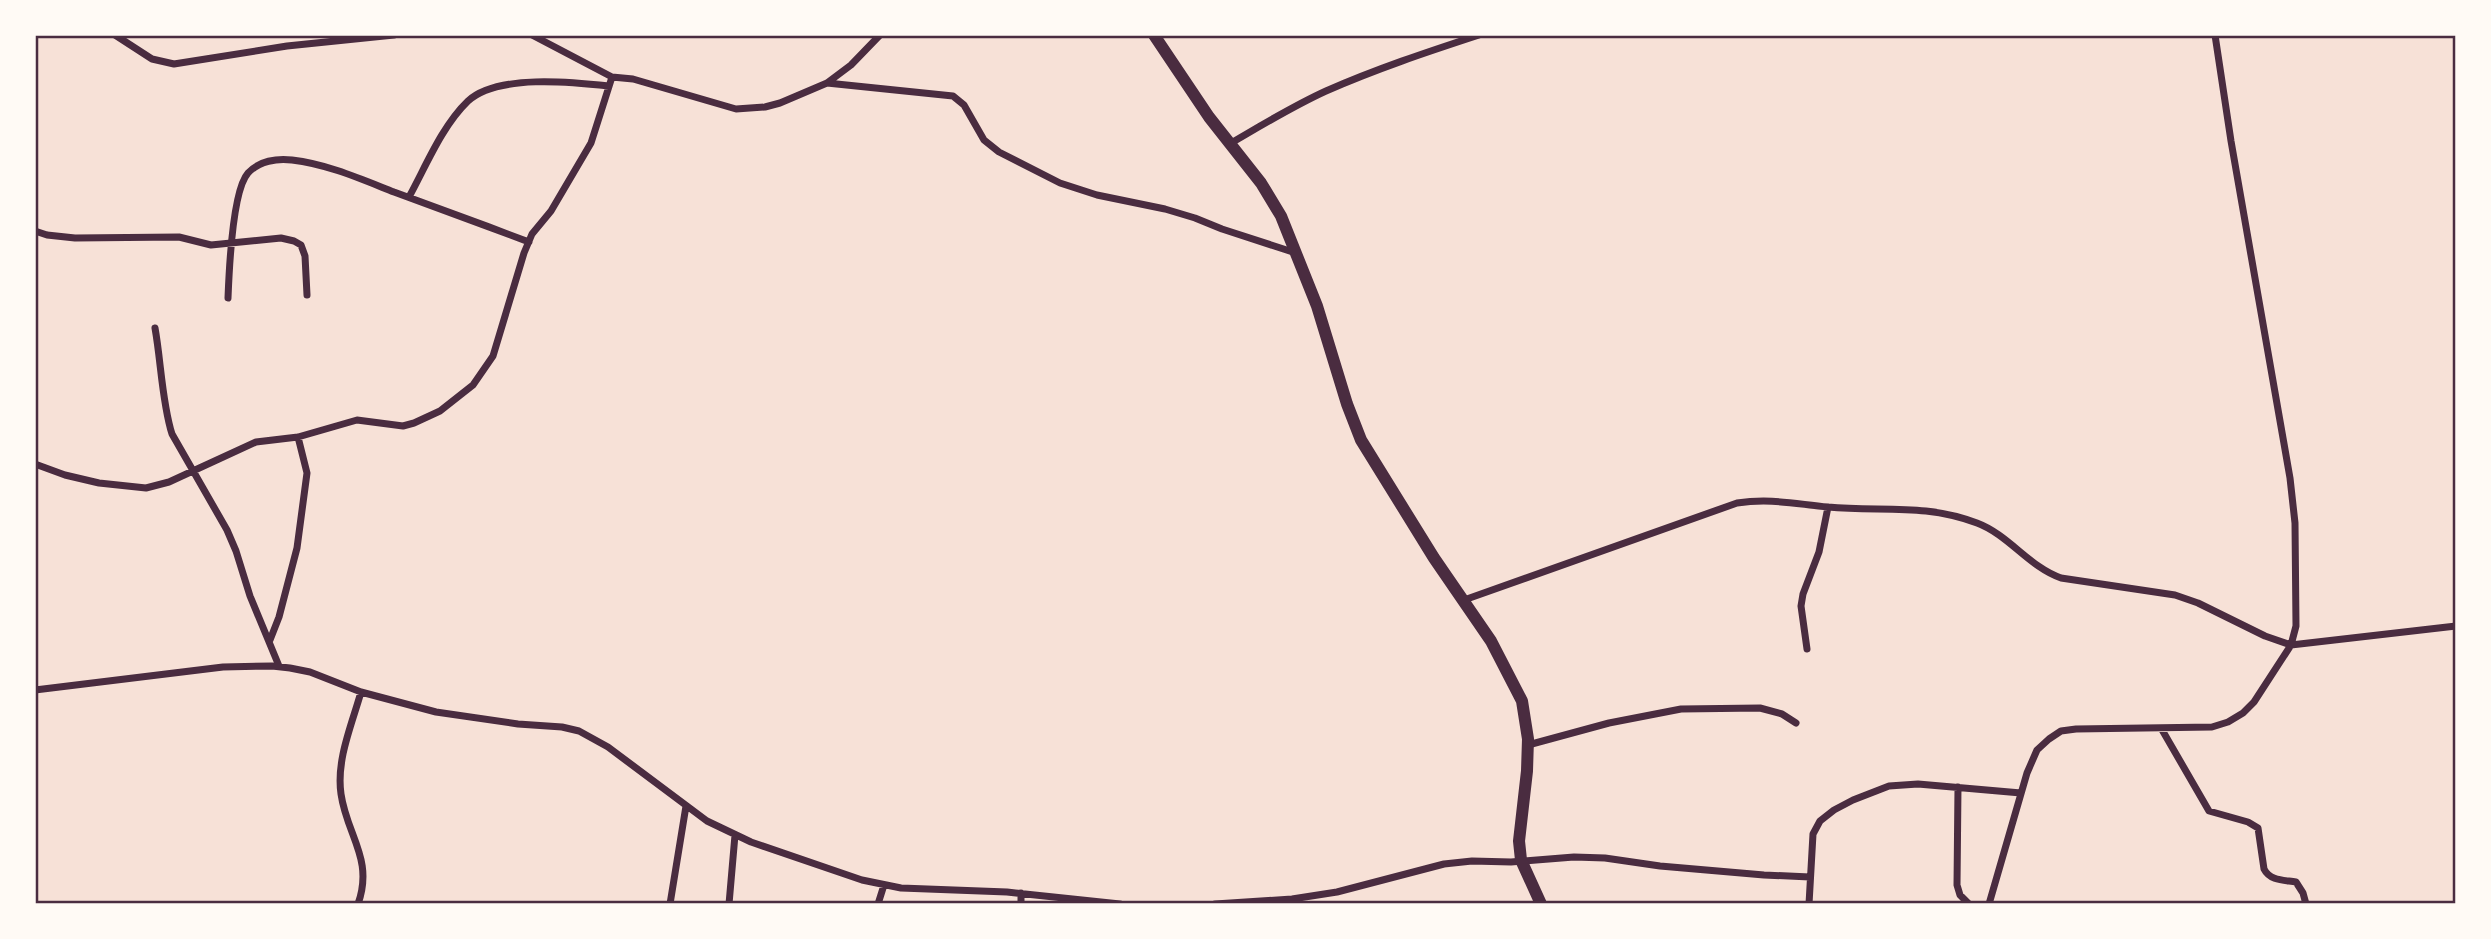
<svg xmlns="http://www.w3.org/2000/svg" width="2491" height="939" font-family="'Titillium Web',sans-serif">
<rect width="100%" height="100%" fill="#f7e1d7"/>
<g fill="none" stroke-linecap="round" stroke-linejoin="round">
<path stroke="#4a2c40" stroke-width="7" d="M115 35 152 59 174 64 287 46 394 35
M532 35 612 77 633 79 736 109 765 107 780 103 827 83 851 65 880 35
M827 83 953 96 964 105 984 140 999 152 1060 183 1097 195 1165 209 1195 218 1222 229 1296 253
M1231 143C1262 125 1293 106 1326 91 1376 69 1427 52 1479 35
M409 197C426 166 442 126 468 101 497 74 572 82 609 86
M35 231 47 235 75 238 179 237 211 245 281 238 294 241 301 245 305 256 307 295
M228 298C229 273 232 191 248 173 259 161 277 158 292 160 327 164 361 179 394 192 438 208 484 225 529 242
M155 328C161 361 162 403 172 434L227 530 236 551 250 596 279 666
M35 464 65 475 99 483 146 488 169 482 256 442 298 437 357 420 403 426 414 423 440 411 473 385 493 356 524 253 532 234 551 211 591 143 612 77
M1464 600 1737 503C1771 498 1795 504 1828 507 1881 512 1924 503 1977 523 2009 535 2029 567 2061 578L2175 595 2198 603 2265 636 2291 645 2456 626
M270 640 279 617 297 548 307 473 298 437
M1807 649 1801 606 1803 594 1819 552 1828 507
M35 690 223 667 272 666 290 668 310 672 361 692 436 712 518 724 562 727 579 731 608 747 707 821 751 842 862 880 901 888 1007 892 1120 904
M2161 728 2209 811 2248 822 2258 828 2264 869C2270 881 2284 880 2296 882L2303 893 2306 904
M1528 745 1609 723 1681 709 1760 708 1782 714 1796 723
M1958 787 1957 885 1960 895 1969 904
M1021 893V904
M358 904C374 859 347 836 341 794 336 760 352 724 361 692
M670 904 686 806
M729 904 735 835
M878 904 884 885
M1215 904 1292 899 1337 892 1444 864 1472 861 1511 862 1574 857 1605 858 1660 866 1764 875 1810 877
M1809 904 1813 834 1820 821 1834 810 1853 800 1889 786 1918 784 2021 793
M1989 904 2027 773 2037 750 2049 739 2061 731 2076 729 2212 727 2228 722 2243 713 2254 702 2291 645 2296 626 2295 523 2290 478 2231 141 2215 35"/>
<path stroke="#4a2c40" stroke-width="12" d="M1154 35 1209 117 1261 183 1281 216 1317 306 1347 404 1361 440 1434 558 1491 641 1522 701 1528 739 1527 771 1519 841 1521 860 1541 904"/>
</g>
<rect width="2491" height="939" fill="none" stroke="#fffaf5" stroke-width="74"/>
<rect x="37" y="37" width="2417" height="865" fill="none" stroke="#4a2c40" stroke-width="2.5"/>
</svg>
